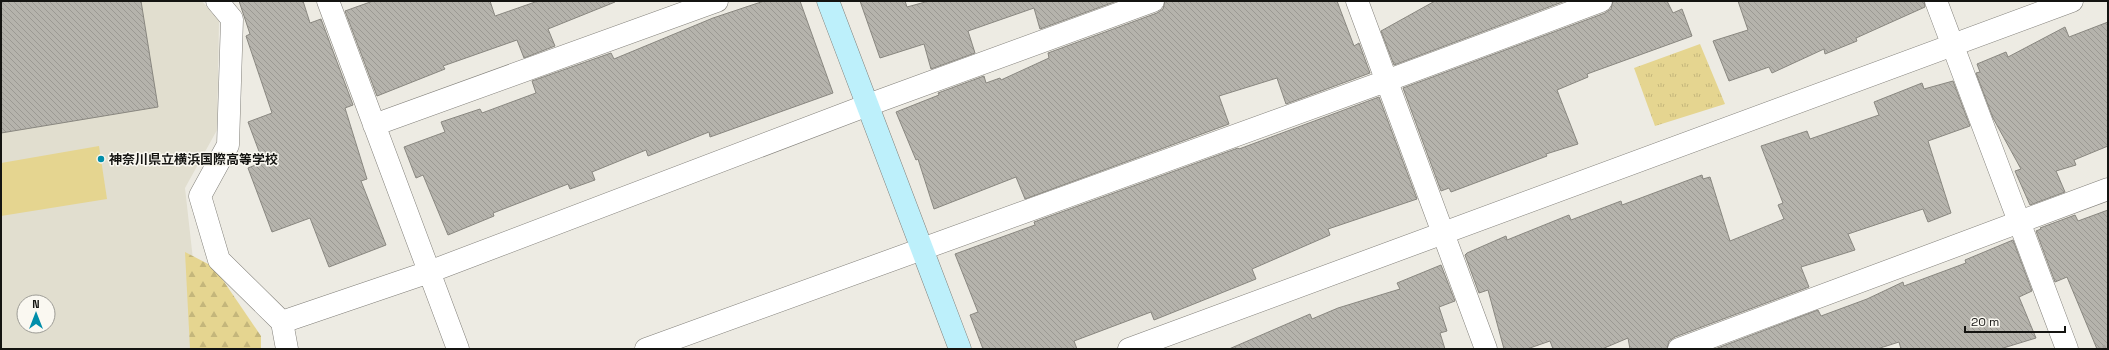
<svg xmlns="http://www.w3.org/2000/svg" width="2109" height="350" font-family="'Space Grotesk','Noto Sans JP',sans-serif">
<defs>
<pattern id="grass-tufts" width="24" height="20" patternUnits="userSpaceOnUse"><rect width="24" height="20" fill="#e5d590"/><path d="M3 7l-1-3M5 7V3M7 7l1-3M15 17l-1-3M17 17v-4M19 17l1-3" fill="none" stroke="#c4b67b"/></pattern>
<pattern id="forest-firs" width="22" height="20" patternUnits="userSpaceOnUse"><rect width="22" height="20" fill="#e5d590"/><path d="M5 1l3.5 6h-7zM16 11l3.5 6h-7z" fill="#c4b67b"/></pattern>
<pattern id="building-back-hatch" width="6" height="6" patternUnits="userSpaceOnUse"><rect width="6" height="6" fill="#b5b3ac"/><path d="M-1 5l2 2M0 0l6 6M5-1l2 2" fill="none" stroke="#9b9993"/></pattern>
</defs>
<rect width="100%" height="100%" fill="#edebe3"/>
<path fill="#e1decf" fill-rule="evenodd" d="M1 1H202L219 21 217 130 185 188 203 349H1ZM24 302H48V326H24Z"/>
<path fill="url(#grass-tufts)" d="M1700 44 1725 104 1655 126 1634 68Z"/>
<path fill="url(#forest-firs)" d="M185 252 214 267 261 336V349H190Z"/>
<path fill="#e5d590" d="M99 146 107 199 1 216V163Z"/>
<path fill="url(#building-back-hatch)" stroke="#898780" d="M1 1H141L158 107 1 133Z
M239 1H303L310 23 321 19 353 105 345 108 367 179 361 181 386 245 329 267 310 218 272 232 248 168 263 162 248 122 272 113 246 36 250 34Z
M373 1H490L495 16 538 1H615V2L548 29 555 46 524 58 517 40 443 66 445 69 377 96 345 11Z
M764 1H800L833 93 710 137 709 132 648 156 646 150 592 172 595 180 570 189 568 184 493 213 494 216 448 235 423 175 416 178 404 147 445 132 441 122 480 109 482 113 536 93 532 81 611 53 614 59 713 18Z
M860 1H905L907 7 929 1H1117L1040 29 1034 8 968 31 975 53 931 69 924 44 880 58Z
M1165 1H1337L1354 46 1359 43 1370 73 1286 104 1277 78 1219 96 1229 124 1025 199 1016 177 934 209 918 159 916 160 896 112 939 95 938 93 984 76 986 83 1000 78 1001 80 1049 58 1048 53 1157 13 1163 9Z
M1435 1H1565L1394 65 1381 31Z
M1613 1H1667L1673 13 1682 9 1692 36 1587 74 1588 77 1557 90 1578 144 1546 154 1547 156 1451 192 1449 188 1441 191 1403 88 1605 13 1611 9Z
M1738 1H1924L1925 7 1856 38 1857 41 1825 54 1824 49 1772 73 1769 67 1729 81 1713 41 1748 30Z
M2108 22V146L2074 160 2076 165 2056 171 2065 192 2030 205 2015 171 2021 169 1993 118 1976 73 1980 72 1977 64 2006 52 2008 57 2065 27 2069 37Z
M1953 81 1970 126 1928 141 1951 213 1928 222 1923 209 1848 234 1855 250 1801 267 1809 287 1675 337 1669 341 1667 349H1630L1628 338 1602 349H1553L1550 341 1527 349H1504L1488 290 1479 293 1465 255 1467 253 1506 236 1507 240 1569 215 1571 220 1621 201 1622 205 1702 175 1703 179 1710 177 1730 241 1784 219 1778 205 1783 203 1761 146 1807 131 1810 139 1879 115 1874 102 1922 83 1924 89Z
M1379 97 1417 199 1328 229 1330 235 1252 269 1256 279 1154 320 1151 312 1074 341 1077 349H983L970 315 978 312 955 254 1035 225 1034 222 1238 148 1239 149Z
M2108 210V349H2097L2067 277 2055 282 2036 231 2041 229 2040 228 2075 215 2078 221Z
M2013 240 2032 291 2019 297 2036 338 2000 349H1901L1899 342 1877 349H1715L1818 310 1821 316 1867 299 1903 282 1904 286 1966 263 1965 260Z
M1441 265 1455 301 1439 307 1447 331 1440 333 1445 349H1229L1310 314 1312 319 1338 308 1400 289 1397 283Z"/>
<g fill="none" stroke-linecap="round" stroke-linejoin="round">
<g stroke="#817f79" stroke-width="23">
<path id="street" d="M217 1 232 19 228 145 200 196 219 260 282 322 287 349
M328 1 458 349
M1357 1 1486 349
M1936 1 2067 349
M374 125 717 1
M282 322 429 272 868 105 1153 1
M646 349 1386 81 1601 1
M1129 349 2072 1
M1679 349 2108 189"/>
</g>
<g stroke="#817f79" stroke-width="23">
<path id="secondary" d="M828 1 960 349"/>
</g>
<path stroke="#a5a39d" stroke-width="2.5" stroke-dasharray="3 2" stroke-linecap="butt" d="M2098 349 2108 345"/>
<use href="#street" stroke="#fff" stroke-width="22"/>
<use href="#secondary" stroke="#bdf0fb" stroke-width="22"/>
</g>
<circle fill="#008eaa" stroke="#faf8f1" stroke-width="1.5" cx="101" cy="159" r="4"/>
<g text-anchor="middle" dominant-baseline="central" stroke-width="3" stroke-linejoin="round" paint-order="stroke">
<g font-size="13" font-weight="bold" fill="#141411" stroke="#faf8f1" text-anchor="start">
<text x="109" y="159">神奈川県立横浜国際高等学校</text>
</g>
</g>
<rect width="2109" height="350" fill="none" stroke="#141411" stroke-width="4"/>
<g transform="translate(36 314)"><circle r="19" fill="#faf8f1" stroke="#9e9d97"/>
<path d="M0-3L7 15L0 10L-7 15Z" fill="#008eaa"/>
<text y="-6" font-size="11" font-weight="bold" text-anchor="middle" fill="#141411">N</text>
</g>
<path d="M1965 326v6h100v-6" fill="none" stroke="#141411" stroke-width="2"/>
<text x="1971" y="326" font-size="12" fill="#141411" stroke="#faf8f1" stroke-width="3" paint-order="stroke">20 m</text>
</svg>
